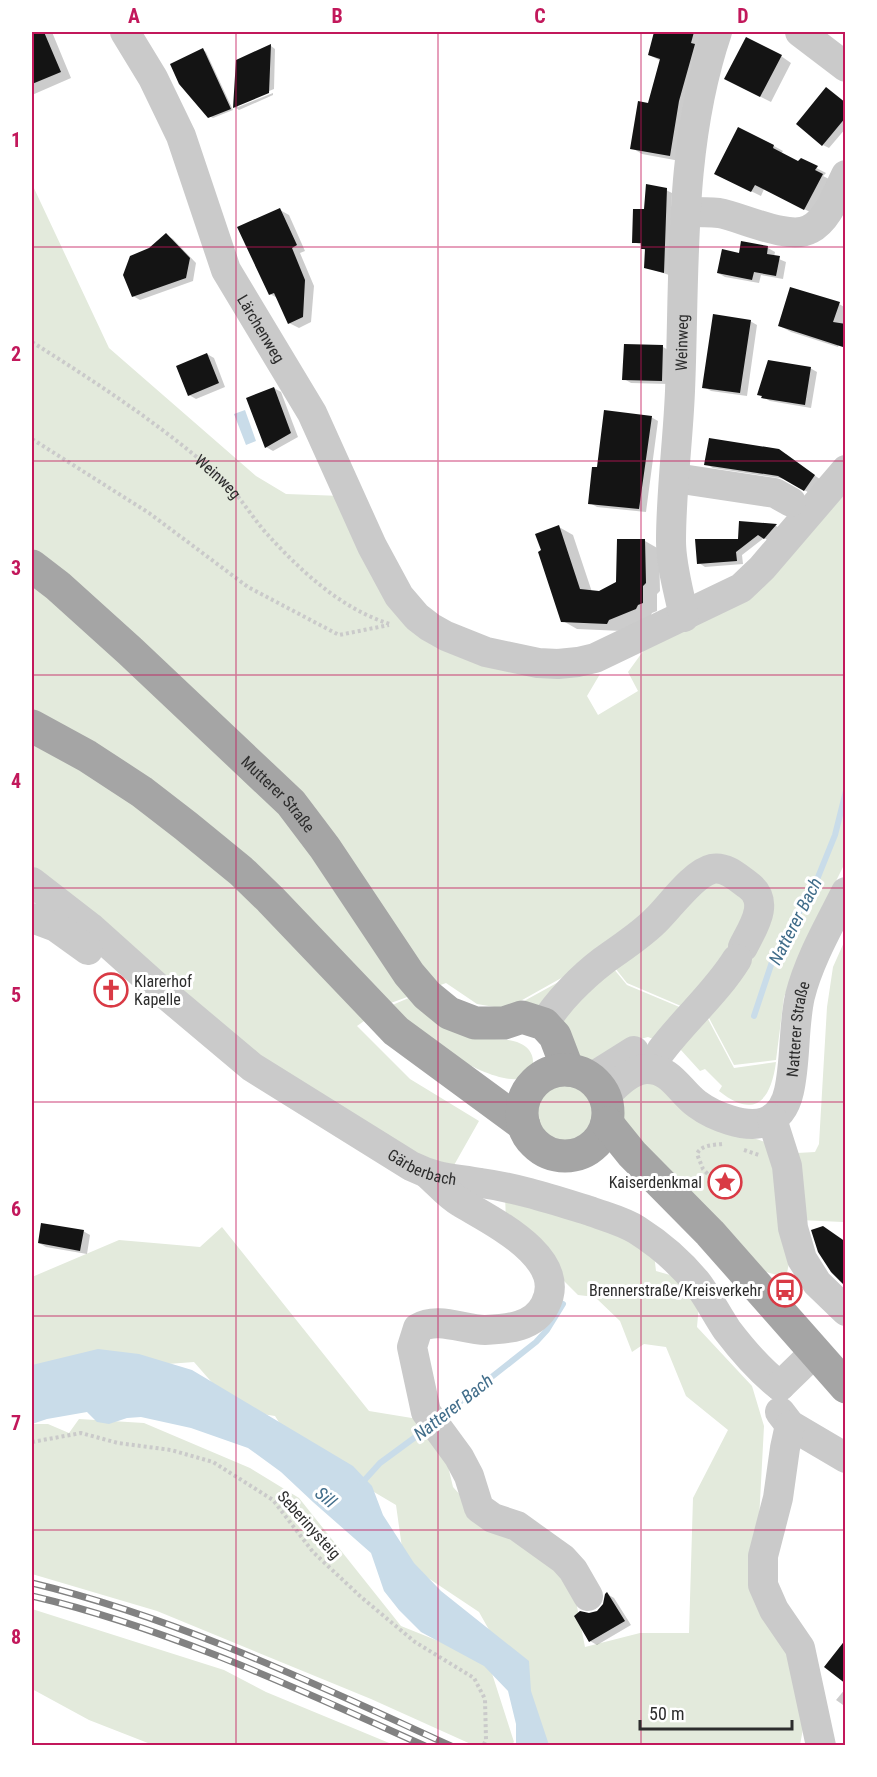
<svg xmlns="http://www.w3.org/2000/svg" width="877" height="1777" font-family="'Roboto Condensed',sans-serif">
<rect width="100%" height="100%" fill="#fff"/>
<path fill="#e3eadc" d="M32 184 109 348 256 476 286 494 342 496 412 625 545 674H600L587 696 598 715 638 691 628 672 644 650 845 487V863L806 941 784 997 776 1060 734 1065 709 1018 627 983 604 954 506 1009 477 1004 446 983 388 1004 357 1026 410 1079 479 1121 449 1174 275 1074 32 871Z
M845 940V1224L843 1222 799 1220 797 1153 815 1152 819 1144 827 1007 833 967Z
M604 957 627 985 708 1019 734 1068 776 1062C771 1100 755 1120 719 1091L722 1086 705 1069 700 1071 680 1049 648 1037 628 1042 595 1062 580 1059 515 1006Z
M411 997C425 1007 454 1031 468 1036 486 1042 516 1034 529 1050 533 1055 534 1062 532 1068 525 1094 473 1068 459 1059 435 1045 413 1023 390 1006Z
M531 1113a32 32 0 1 1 64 0a32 32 0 1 1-64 0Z
M656 1082 720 1131C737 1138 755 1135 770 1145L792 1248 785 1283 777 1275 766 1272 617 1116C618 1090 633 1085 656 1082Z
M505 1194 626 1238 654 1254 656 1271 677 1277 699 1304 697 1327 752 1386 764 1426 759 1520 804 1723 800 1745H535L525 1694 479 1612 404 1562 396 1505 347 1476 310 1471 275 1416 236 1410 194 1362 102 1369H32V1277L119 1240 200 1247 222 1227 369 1411 424 1420 448 1466 453 1487 484 1521 572 1581 585 1647 640 1633H689L693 1498 728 1430 686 1396 666 1347 644 1344 632 1352 620 1321 595 1297 578 1295 506 1223Z
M79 1419 144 1423 250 1468 299 1498 401 1626 488 1661 514 1742 511 1745H473L371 1699 157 1611 32 1574V1424H48L69 1433Z
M32 1609 224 1670 266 1692 394 1745H153L89 1720 32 1689Z"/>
<path fill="#c9dce9" d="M245 410 256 441 246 445 234 414Z
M98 1349 139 1354 192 1370 353 1466 372 1486 383 1515 414 1563 441 1591 529 1661 531 1691 549 1745H516V1724L508 1691 484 1666 421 1632 399 1610 384 1591 371 1553 313 1502 281 1472 248 1448 191 1428 141 1417 127 1418 109 1424 97 1422 87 1412 47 1419 32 1424V1365Z"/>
<path fill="#0003" d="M32 32H52L71 78 32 95Z
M661 32H699L705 35 680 161 642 154 632 148 649 105 661 61 649 55Z
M271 46 275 49 274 89 238 104V107L273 93V95L239 110 234 107 237 61Z
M203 50 206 52 233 110 213 118 209 116Z
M781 56 791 63 771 102 737 85Z
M846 104V128L829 148 823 145Z
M774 146 783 151 781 154 799 163 801 160 826 173 823 176 831 180 814 214 764 189 761 196 726 179Z
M666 190 672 193 669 275 645 267 646 251 642 248V245L633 242 645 211Z
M280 210 289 215 305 251 300 253 314 286 311 322 299 328 289 323 279 299 270 294Z
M166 235 173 239 196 263 193 281 140 300 133 296 150 249Z
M742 243 768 248 775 252 774 257 786 262 783 279 761 275 759 283 725 277 718 273 740 254Z
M839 304 846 308V323L838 347 791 332 780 326Z
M750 321 757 325 747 396 711 391 704 387Z
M663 347 670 351 669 384 631 383 624 379Z
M207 354 214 358 225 387 196 399 189 395Z
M810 368 817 372 811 408 770 401 759 395Z
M274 388 281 392 298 437 273 451 266 447Z
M651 417 658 421 646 512 597 507 590 503Z
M786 454 821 480 811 494 786 479 713 468 706 464Z
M740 522 776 526 782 529 771 542 764 538 742 555 743 564 705 567 699 563 739 541Z
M559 527 573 535 592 592 599 593 618 583 645 541 659 549 660 591 657 594V611L652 613 650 617 622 631 577 629 563 621Z
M83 1231 90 1235 87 1254 46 1247 39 1243Z
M846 1242V1284L832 1271Z
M607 1594 614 1598 631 1625 597 1645 590 1641 589 1615 598 1612 605 1605Z
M846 1688V1707L836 1700Z"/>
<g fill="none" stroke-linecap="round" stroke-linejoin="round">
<path stroke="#c9dce9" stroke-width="6" d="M754 1016 773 959 816 882 835 835 846 791
M441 1417 536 1342 547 1330 563 1304
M361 1484 380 1463 429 1427"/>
</g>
<path fill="#141414" d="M32 32H44L61 72 32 84Z
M654 32H694L691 43 695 44 679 101 670 156 630 149 638 101 648 103 660 59 648 55Z
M746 37 782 55 760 97 724 79Z
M271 44 269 93 233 108 236 60Z
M203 48 231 109 208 118 179 84 170 64Z
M826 87 846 103V117L822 146 796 124Z
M738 127 774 145 773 148 798 161 801 158 818 166 815 170 823 174 804 210 755 185 751 192 714 174Z
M646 184 667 188 664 273 644 268 645 249H641V243H632L633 209H644Z
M280 208 297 245 292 248 305 280 303 317 288 324 274 293 269 295 237 227Z
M166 233 190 258 186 278 132 297 123 275 130 256 149 248Z
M741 241 768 246 767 254 780 256 776 276 754 272 752 280 717 273 722 249 739 253Z
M790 287 840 302 833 322 846 324V348L778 326Z
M713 314 751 320 740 393 702 388Z
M624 344 663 345 662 381 622 380Z
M207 353 219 383 188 396 176 366Z
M768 360 811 367 805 405 761 398 762 396 757 395Z
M274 387 291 433 265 448 246 398Z
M604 410 652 416 639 509 588 504 592 467H597Z
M709 438 779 449 815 475 804 491 778 476 704 465Z
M739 521 777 524 764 539 758 535 736 552 737 561 697 564 695 539H738Z
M559 525 580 589 599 591 616 582 617 539H645L646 583 643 586V603L638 605 636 609 609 620 607 624 561 622 538 552 541 550 535 534Z
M41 1223 84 1230 80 1251 38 1243Z
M823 1226 846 1242 844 1285 831 1272 818 1252 811 1230Z
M607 1592 625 1621 589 1642 574 1616 580 1611 589 1613 597 1611 603 1604 605 1594Z
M846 1639V1684L824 1667Z"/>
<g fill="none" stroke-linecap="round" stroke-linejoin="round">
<g stroke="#cacaca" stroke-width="4" stroke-dasharray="3 3" stroke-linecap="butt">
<path id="s1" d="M32 342C97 383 163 426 220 477 239 494 250 515 267 534 301 571 341 609 390 624"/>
<path d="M32 439 149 513 248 587 339 635 389 625"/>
<path d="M722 1144C713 1145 701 1145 697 1154L703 1169 723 1190"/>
<path d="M744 1150 759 1155"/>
<path d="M32 1442 81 1433 118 1443 171 1450 213 1462 273 1500 313 1552 361 1597 415 1642 474 1678 485 1699 486 1740 483 1746"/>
</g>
<g stroke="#cacaca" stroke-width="30">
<path id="s2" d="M125 32 153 78 181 136 226 270 312 413 372 546 399 596 417 617 430 627 446 636 486 652 538 663 558 664 578 662 595 658 741 588 762 568 846 470"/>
<path d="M800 32 846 67"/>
<path d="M686 212C696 212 708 212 719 213 742 217 789 241 810 229 828 220 837 193 846 175"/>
<path d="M675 478 775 493 791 502"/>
<path id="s3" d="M684 617C679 592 671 566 671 541 671 491 678 441 680 391 685 271 678 147 717 32"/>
<path id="s4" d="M32 882 90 927 158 988 252 1067 411 1166C437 1179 453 1178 481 1183 518 1188 554 1200 590 1211 606 1217 623 1221 637 1230 659 1244 682 1264 698 1284 709 1299 717 1315 727 1330 743 1351 759 1370 780 1386"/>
<path d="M32 918 56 927 88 950"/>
<path d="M544 1024C557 1002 582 977 603 961 622 947 642 935 658 918 671 905 694 873 712 869 726 866 738 878 748 885 771 902 753 927 743 947"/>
<path d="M661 1051C685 1019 716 993 737 959"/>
<path d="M589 1077 599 1073 634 1051"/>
<path id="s5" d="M605 1096C616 1085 630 1070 646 1069 671 1068 680 1092 697 1104 713 1116 746 1129 765 1122 779 1117 786 1105 789 1091 796 1060 793 1027 800 996 809 960 829 926 846 892"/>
<path d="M772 1119 787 1166 793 1228 802 1259 817 1283 846 1311"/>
<path d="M429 1175C439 1184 449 1196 460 1202 491 1221 570 1258 545 1305 534 1327 508 1329 485 1330 464 1330 438 1316 418 1328L412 1347 426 1412 459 1457 469 1476 479 1508 493 1518 517 1526 563 1559 573 1570 588 1596"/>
<path d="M780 1386 815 1352"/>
<path d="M780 1412 790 1425 846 1458"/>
<path d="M790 1425 785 1448 778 1498 763 1556V1585L774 1610 800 1648 821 1746"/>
</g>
<g stroke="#a5a5a5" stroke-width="33">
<path id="s6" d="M32 566 58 586 130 651 291 803 325 848 409 974 427 995 449 1013 475 1023H504L522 1017 544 1024 555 1036 568 1070"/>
<path d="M32 726 87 756 142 792 186 826 241 871 270 899 396 1031 524 1125"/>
<circle cx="565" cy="1113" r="43"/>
<path d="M607 1123 632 1154 710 1233 846 1387"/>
</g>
<g stroke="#828282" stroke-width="7">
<path id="rail" d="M32 1583C178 1618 315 1684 451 1746
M32 1596C168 1628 298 1689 425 1746"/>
</g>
<use href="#rail" stroke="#fff" stroke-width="4.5" stroke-dasharray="14" stroke-linecap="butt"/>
</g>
<path fill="none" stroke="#c2185b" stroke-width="1.5" stroke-opacity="0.55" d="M236 32V1746M438 32V1746M641 32V1746M32 247H846M32 461H846M32 675H846M32 888H846M32 1102H846M32 1316H846M32 1530H846"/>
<defs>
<g id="church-ring" transform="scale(1.725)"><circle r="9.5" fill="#fff" stroke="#d93a45" stroke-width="1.5"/><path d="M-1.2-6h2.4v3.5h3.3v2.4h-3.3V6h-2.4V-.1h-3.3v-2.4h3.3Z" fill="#d93a45"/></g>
<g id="sight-ring" transform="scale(1.725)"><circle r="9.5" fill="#fff" stroke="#d93a45" stroke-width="1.5"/><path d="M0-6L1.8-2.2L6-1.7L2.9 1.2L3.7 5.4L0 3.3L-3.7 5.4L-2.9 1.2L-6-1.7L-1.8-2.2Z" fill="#d93a45"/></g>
<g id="bus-ring" transform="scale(1.725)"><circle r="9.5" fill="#fff" stroke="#d93a45" stroke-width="1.5"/><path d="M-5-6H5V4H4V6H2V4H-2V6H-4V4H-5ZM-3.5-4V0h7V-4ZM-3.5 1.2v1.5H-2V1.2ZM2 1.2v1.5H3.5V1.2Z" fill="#d93a45"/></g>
</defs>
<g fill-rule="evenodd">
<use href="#church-ring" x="111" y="990"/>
<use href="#sight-ring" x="725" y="1182"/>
<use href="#bus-ring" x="785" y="1290"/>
</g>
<g text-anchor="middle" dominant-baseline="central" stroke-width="6" stroke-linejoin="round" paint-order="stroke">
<g font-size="16" fill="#2d2d2d" stroke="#fff">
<text stroke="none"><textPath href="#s2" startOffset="328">Lärchenweg</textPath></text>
<text stroke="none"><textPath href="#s3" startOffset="276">Weinweg</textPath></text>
<text stroke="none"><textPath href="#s1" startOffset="230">Weinweg</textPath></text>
<text stroke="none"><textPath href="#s6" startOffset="336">Mutterer Straße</textPath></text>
<text stroke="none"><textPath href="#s5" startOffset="290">Natterer Straße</textPath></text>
<text stroke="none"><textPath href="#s4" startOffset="486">Gärberbach</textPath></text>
<text transform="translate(309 1525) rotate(48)">Seberinysteig</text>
</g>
<g font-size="16" fill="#2d2d2d" stroke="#fff" text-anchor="end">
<text x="134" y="981" text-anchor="start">Klarerhof<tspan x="134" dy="18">Kapelle</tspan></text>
<text x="702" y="1182">Kaiserdenkmal</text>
<text x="762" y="1290">Brennerstraße/Kreisverkehr</text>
</g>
<g font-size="18" font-style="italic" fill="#416d8a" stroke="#fff">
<text transform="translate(795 921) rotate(-63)">Natterer Bach</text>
<text transform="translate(453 1407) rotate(-38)">Natterer Bach</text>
<text transform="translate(326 1497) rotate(40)">Sill</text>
</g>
</g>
<rect width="877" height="1777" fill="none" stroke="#ffffff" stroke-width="66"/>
<path d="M640 1720v9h152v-9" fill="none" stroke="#2d2d2d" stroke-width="3"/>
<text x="649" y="1720" font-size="18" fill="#2d2d2d" stroke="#ffffff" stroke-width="4.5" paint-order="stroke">50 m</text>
<rect x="33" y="33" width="811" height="1711" fill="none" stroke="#c2185b" stroke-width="2"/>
<g font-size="20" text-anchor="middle" font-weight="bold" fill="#c2185b">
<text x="134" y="23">A</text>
<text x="337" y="23">B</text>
<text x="540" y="23">C</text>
<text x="743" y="23">D</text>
<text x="16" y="147">1</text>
<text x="16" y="361">2</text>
<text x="16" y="575">3</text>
<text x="16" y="788">4</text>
<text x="16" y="1002">5</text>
<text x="16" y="1216">6</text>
<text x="16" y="1430">7</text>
<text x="16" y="1644">8</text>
</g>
</svg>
